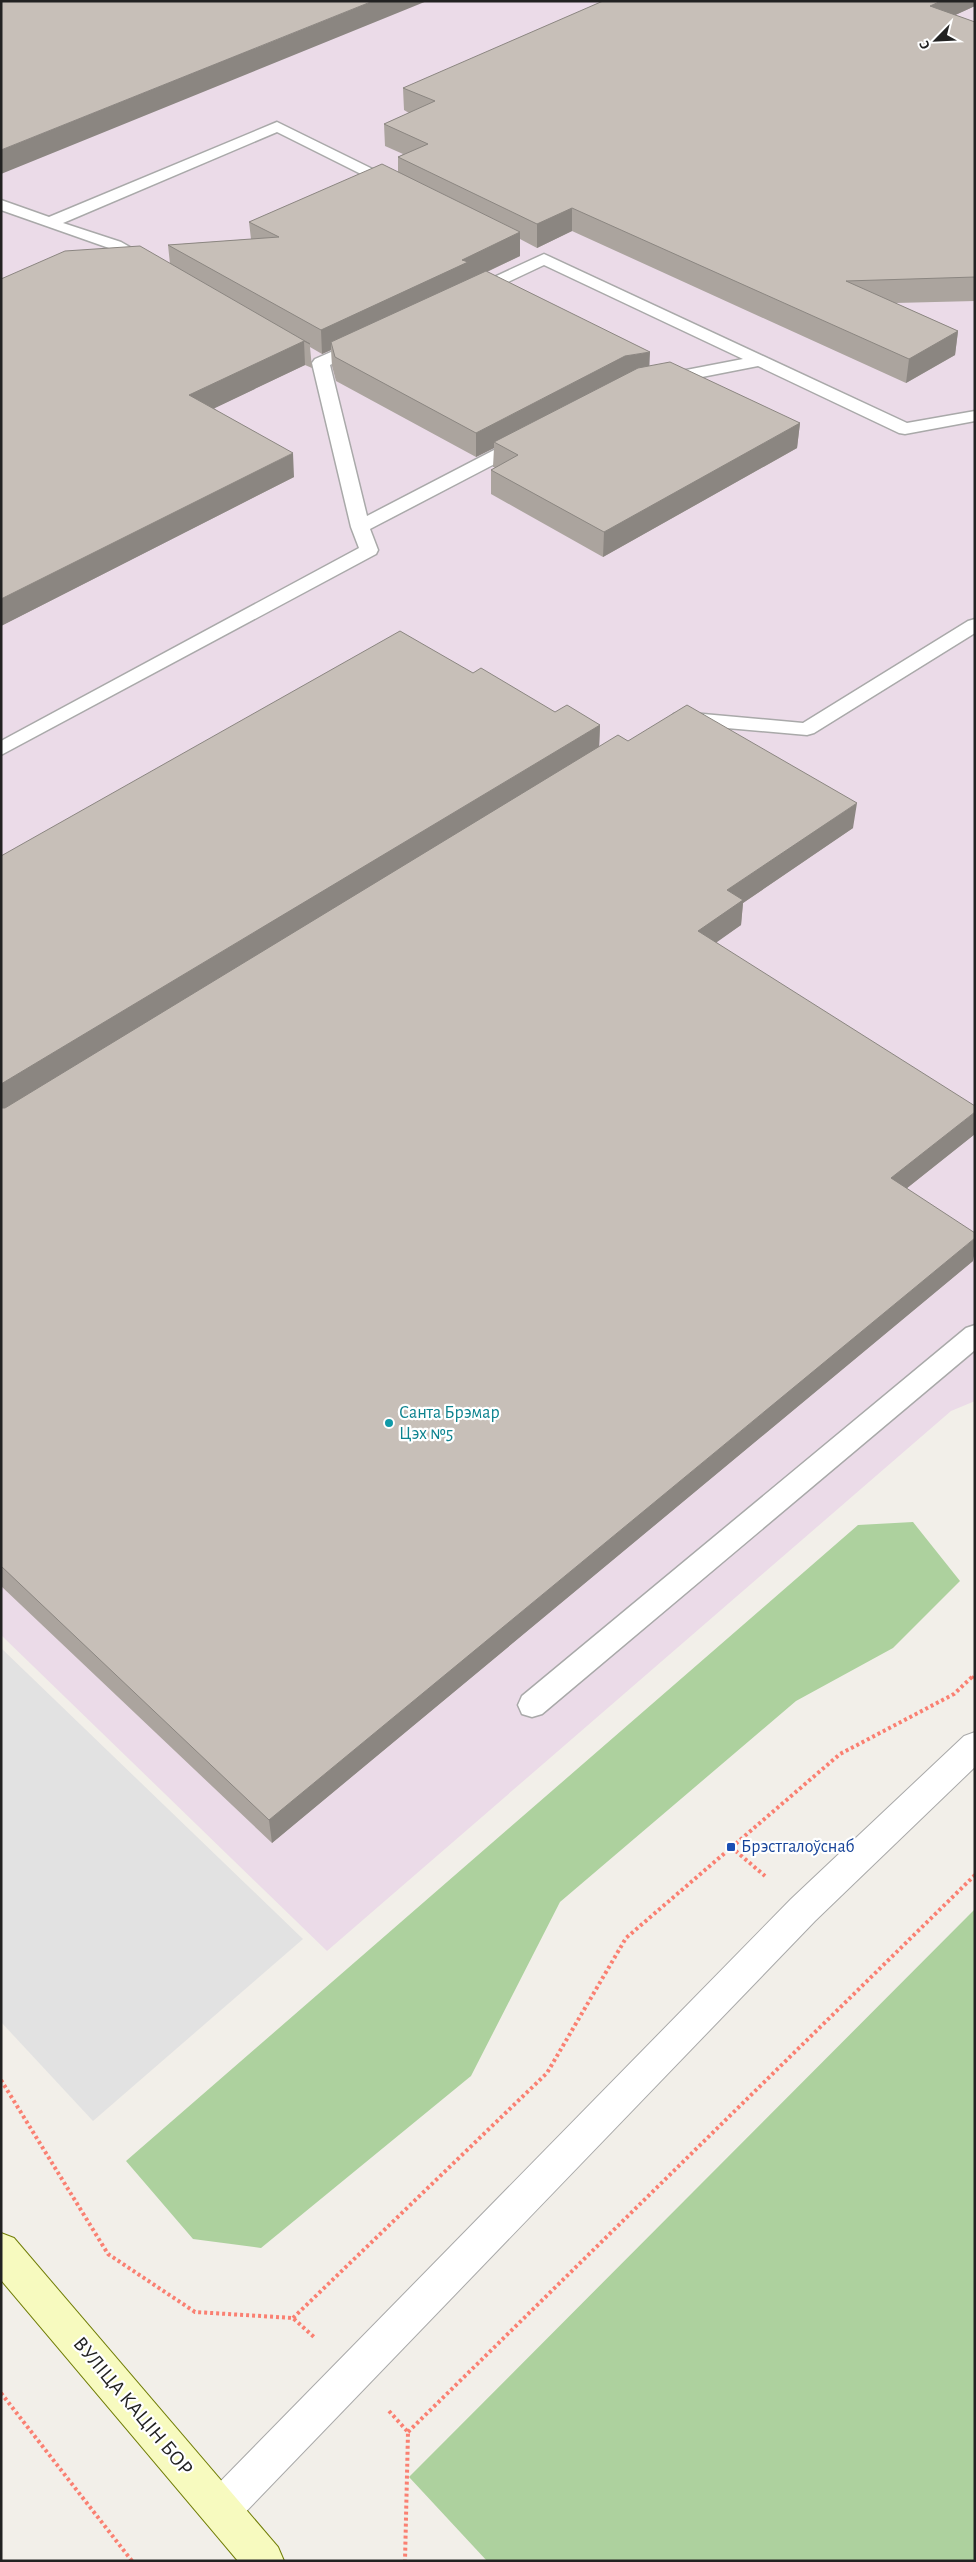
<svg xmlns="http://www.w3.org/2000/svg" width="976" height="2562" font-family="'Alegreya Sans',sans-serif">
<rect width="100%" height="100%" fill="#f2efe9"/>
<path fill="#ebdbe8" d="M1 1H975V1401L951 1411 327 1951 1 1635Z"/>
<path fill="#add19e" d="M913 1522 960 1581 893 1648 796 1701 560 1902 471 2076 261 2248 193 2239 126 2161 858 1525Z
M975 1909V2561H487L409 2477Z"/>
<path fill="#e2e2e2" d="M1 1648 303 1939 93 2121 1 2022Z"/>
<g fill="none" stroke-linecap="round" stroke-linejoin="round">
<g stroke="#a9a9a9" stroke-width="3">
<path id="lane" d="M277 122 401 183 404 186 396 191 391 189 277 132 63 223 121 242 156 262 158 265 150 270 109 248 1 210V200L49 217Z
M544 254 907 423 975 411V421L905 434 899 433 758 366 661 385 655 384 652 380 655 376 743 359 544 265 478 296H466L464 293 466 290Z
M363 338 369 339 371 343 369 347 330 365 367 516 517 438H529L532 442 529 446 370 529 378 550 376 554 1 755V741L359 548 351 527 312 363 315 359Z
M975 619V633L814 733 807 735 681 724 674 722 671 718 674 714 681 712 803 723 968 621Z
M975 1325V1350L542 1714 532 1717 522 1714 518 1705 522 1696 966 1328Z"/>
</g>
<g stroke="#a9a9a9" stroke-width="2">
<path id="street" d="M975 1732V1767L815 1921 235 2523 221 2529 207 2523 201 2509 207 2495 791 1899 964 1736Z"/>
</g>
<g stroke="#707d05" stroke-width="2">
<path id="secondary" d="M1 2233 14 2238 278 2547 284 2561H238L1 2280Z"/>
</g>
<path stroke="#fa8072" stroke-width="3" stroke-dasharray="2.5 2.5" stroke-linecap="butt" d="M972 1678 975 1675"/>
<path stroke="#fa8072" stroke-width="4" stroke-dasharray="3 3" stroke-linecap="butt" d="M731 1847 765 1876
M1 2080 108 2254 195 2312 293 2318 315 2338
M293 2318 547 2073 626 1938 840 1754 954 1694 973 1676
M1 2393 132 2561
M389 2411 408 2432 405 2561
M408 2432 975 1875"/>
<use href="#lane" fill="#fff" fill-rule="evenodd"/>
<use href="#street" fill="#fff" fill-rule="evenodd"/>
<use href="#secondary" fill="#f7fabf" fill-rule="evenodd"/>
</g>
<path fill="#aba49e" d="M975 1V6L955 15 975 22V301L895 303 958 331 955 355 906 383 572 231 537 248 520 239V256L487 272 649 366 800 423 797 448 603 557 491 494V470L495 467H493L494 448 476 457 336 381 332 366 331 350 322 354 310 347 312 368 305 365 214 408 294 477 1 626V279L170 264 168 245 251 239 249 222 398 172V157L403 154 385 146 384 124 409 113 404 110 403 88Z
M473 673 555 712 600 725 599 747 628 741 853 828 743 903 741 925 716 942 975 1134 907 1188 973 1261 272 1843 1 1586V856Z"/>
<path fill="#8b8681" d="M373 1H427L1 174V150Z
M941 1H975V6L927 28 930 6Z
M572 208V231L537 248V224Z
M520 232V256L469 280 331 342V350L322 354 321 330 462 260Z
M958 331 955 355 906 383 909 359Z
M304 341 305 365 192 419 189 395Z
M650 352 649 375 494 442V448L476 457V433L625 356Z
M800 423 797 448 603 557 604 532Z
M293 453 294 477 1 626V599Z
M600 725 599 750 1 1113V1084Z
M857 803 853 828 743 903 741 925 696 957 698 931 727 890Z
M975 1112V1134L887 1204 891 1178Z
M975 1238V1251L973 1261 272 1843 269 1820Z"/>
<path fill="#c7bfb8" stroke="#8b8681" d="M1 1H373L1 150Z
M603 1H941L930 6 975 22V277L846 281 958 331 909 359 572 208 537 224 398 157 428 144 384 124 435 101 403 88Z
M382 164 520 232 462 260 468 262 321 330 168 245 279 237 249 222Z
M140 246 310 344 304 341 189 395 293 453 1 599V279L65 251Z
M486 271 650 352 625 356 476 433 335 357 331 342Z
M670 362 800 423 604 532 491 470 518 455 494 442 638 368Z
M400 631 473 673 481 668 555 712 567 705 600 725 1 1084V856Z
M687 705 857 803 727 890 743 900 698 931 975 1106V1112L891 1178 975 1233V1238L269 1820 1 1566V1108H5L618 735 628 741Z"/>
<circle fill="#0f9aa8" stroke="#fff" stroke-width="2" cx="389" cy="1423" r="5"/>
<rect fill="#1a4fb4" stroke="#fff" stroke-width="2" x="726" y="1842" width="10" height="10" rx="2.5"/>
<g text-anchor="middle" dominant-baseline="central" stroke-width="4.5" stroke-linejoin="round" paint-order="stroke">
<g font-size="18" fill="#0d838f" stroke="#fff" text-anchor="start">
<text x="399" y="1413">Санта Брэмар<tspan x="399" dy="21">Цэх №5</tspan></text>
</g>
<g font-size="18" fill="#164399" stroke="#fff" text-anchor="start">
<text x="741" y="1847">Брэстгалоўснаб</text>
</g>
<g font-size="21" fill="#222" stroke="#fff">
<text transform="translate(133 2406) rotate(50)">ВУЛІЦА КАЦІН БОР</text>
</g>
</g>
<rect width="976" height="2562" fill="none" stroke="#222222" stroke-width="5"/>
<g transform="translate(936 40) rotate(246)" stroke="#ffffff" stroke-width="4" paint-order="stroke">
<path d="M0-4L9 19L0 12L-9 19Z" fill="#222222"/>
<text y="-8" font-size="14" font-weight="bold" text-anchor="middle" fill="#222222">С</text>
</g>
</svg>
